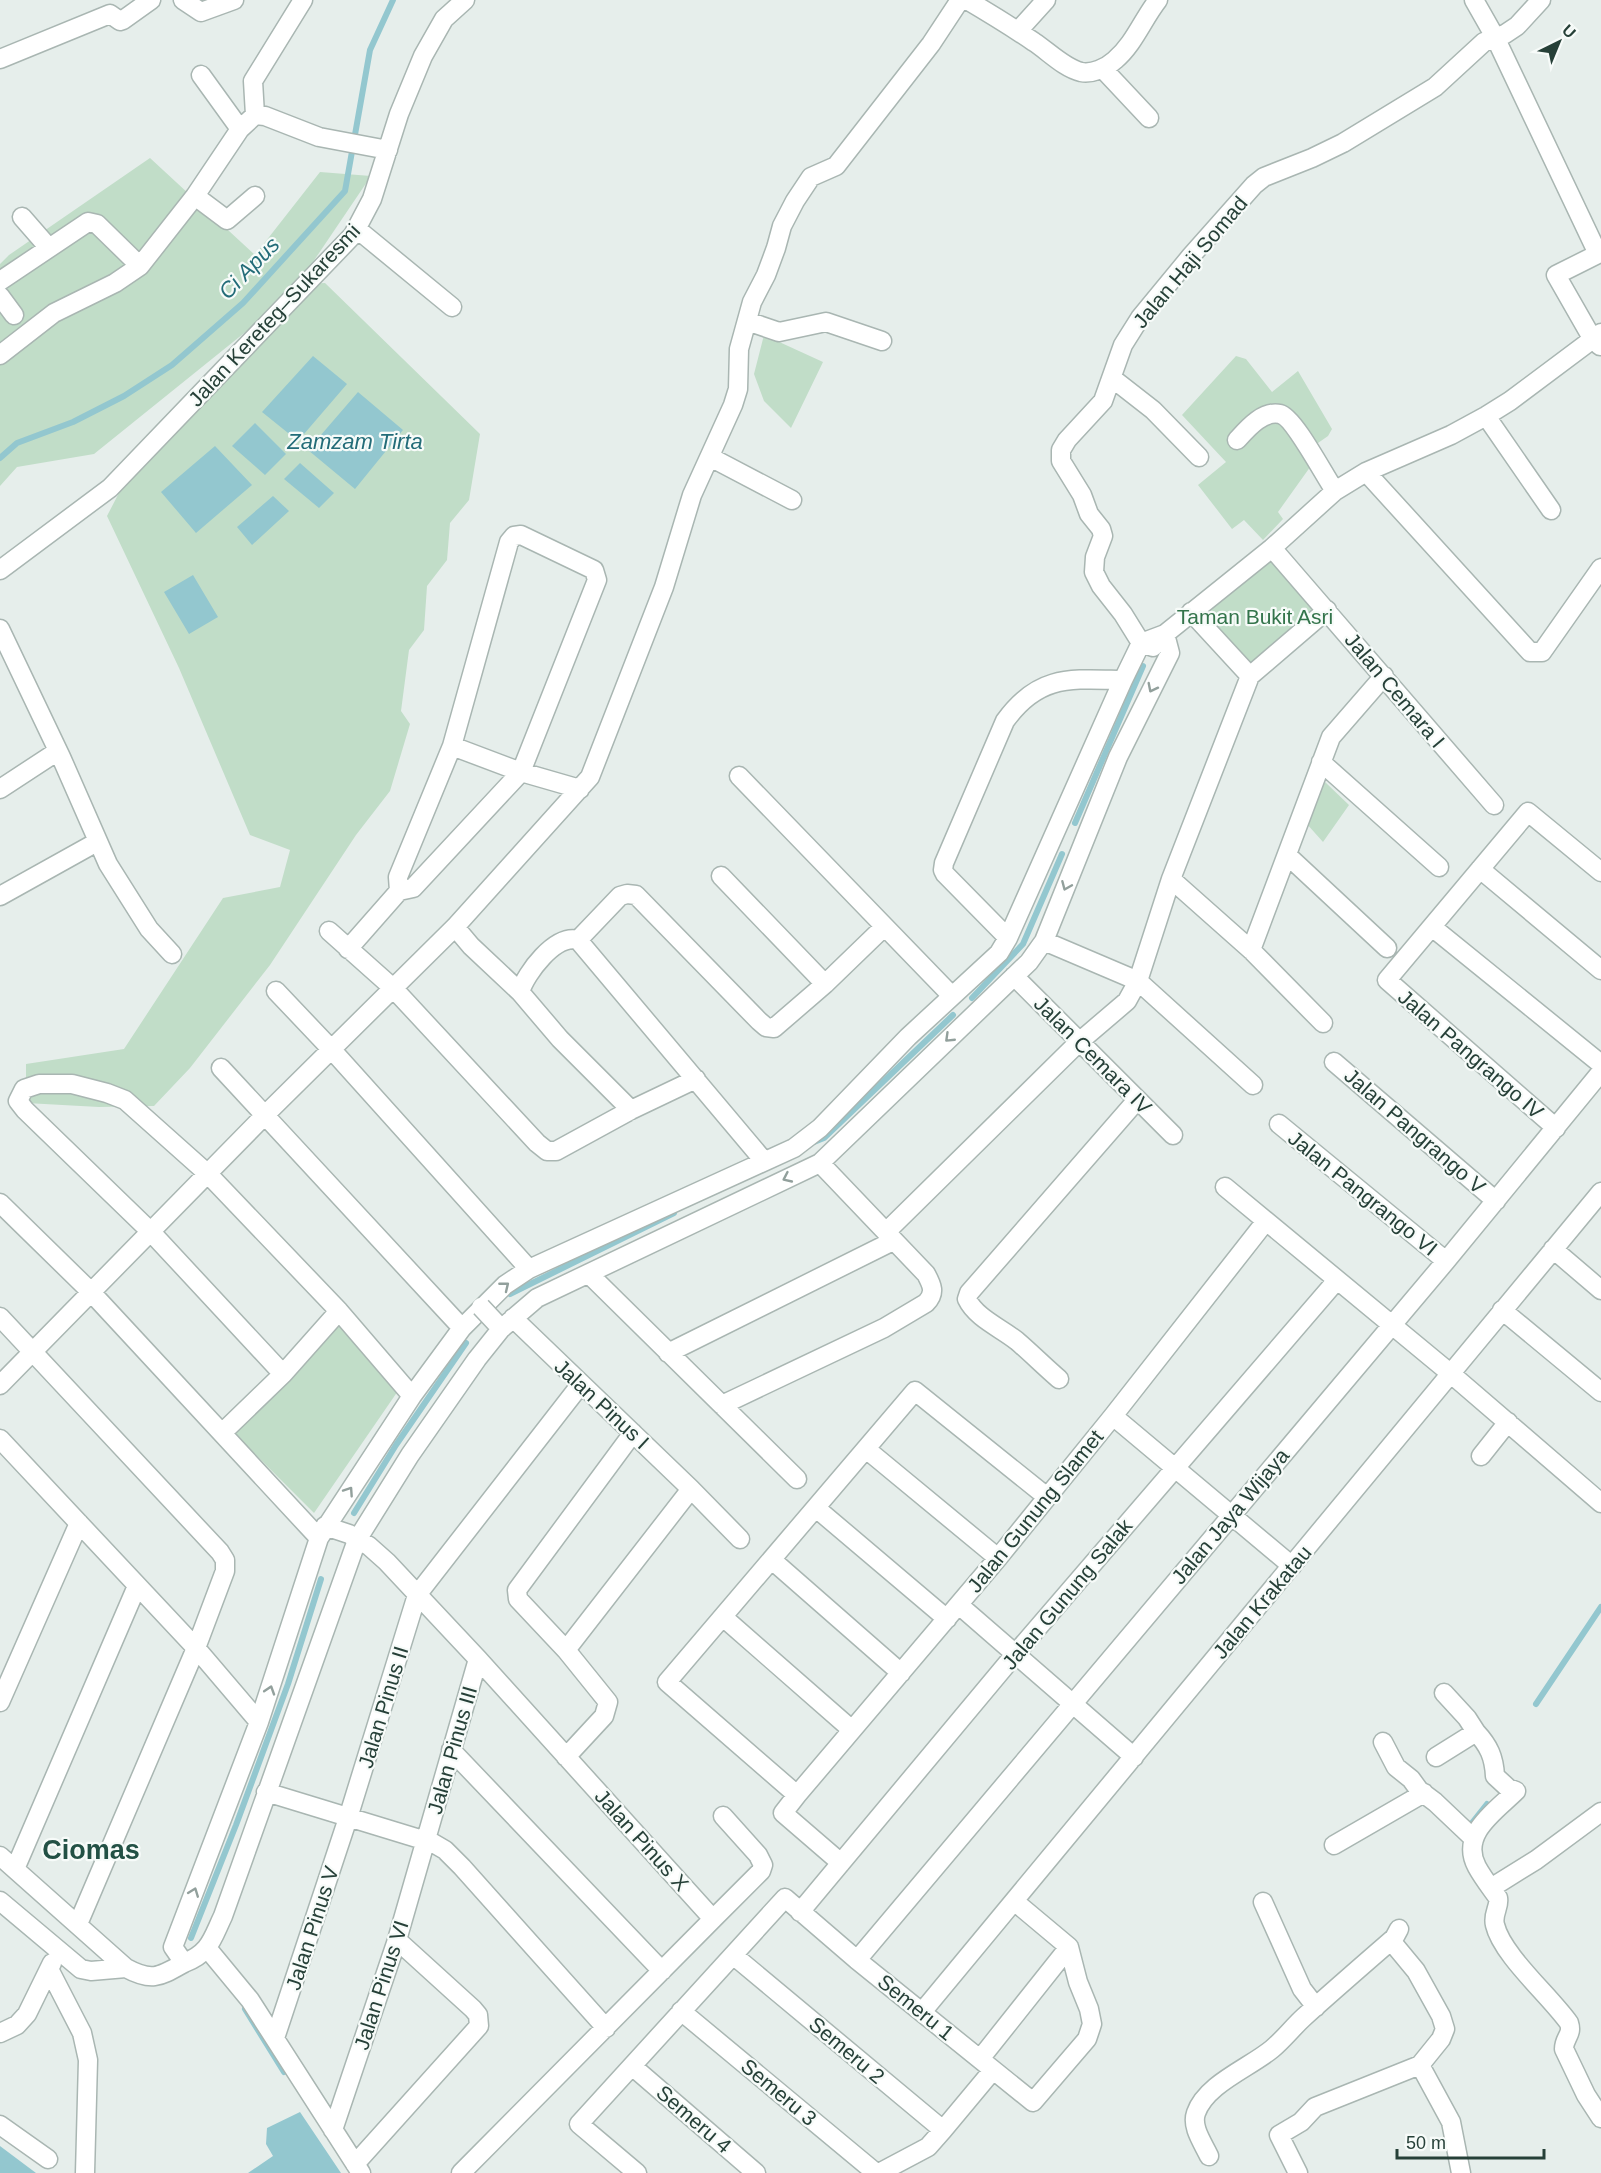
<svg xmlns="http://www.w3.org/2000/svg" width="1601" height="2173" font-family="Helvetica,sans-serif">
<rect width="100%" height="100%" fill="#e6eeeb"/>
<path fill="#c1ddc8" d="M150 158 255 255 320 172 371 176 290 296 94 454 17 467 0 486V264L9 255Z
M325 283 480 434 469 500 450 523 447 560 427 586 424 630 409 650 401 711 410 724 390 791 356 835 270 965 190 1068 154 1106 99 1107 26 1103V1064L124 1049 223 898 280 887 290 850 250 835 179 668 107 516 135 462 305 284Z
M764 335 823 362 791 428 764 401 754 374Z
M1236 356 1246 359 1272 392 1298 371 1332 429 1328 436 1308 450 1313 463 1278 512 1283 519 1263 540 1244 520 1232 529 1198 485 1226 462 1182 415Z
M1272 548 1327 610 1250 676 1191 612Z
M1325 782 1349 805 1323 842 1306 823Z
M339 1321 400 1388 314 1513 234 1433Z"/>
<path fill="#93c7cf" d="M313 356 347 384 298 441 262 412Z
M358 392 403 430 355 489 308 450Z
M255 423 286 454 265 475 232 446Z
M215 446 252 485 196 533 161 492Z
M300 463 334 493 319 508 284 479Z
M273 496 289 511 252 545 237 527Z
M193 575 218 617 189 634 164 592Z
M300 2112 341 2173H248L273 2156 266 2144 267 2128Z
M0 2146 36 2173H0Z"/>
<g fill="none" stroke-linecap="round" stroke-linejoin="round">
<path stroke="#93c7cf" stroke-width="6" d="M0 458 17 443 73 422 124 396 172 365 243 303 345 191 370 50 393 0
M1075 823 1143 666
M972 998 1023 944 1062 854
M814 1142 824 1138 953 1015
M510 1294 674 1213
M354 1513 396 1445 466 1343
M1536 1704 1601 1607
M1468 1828 1487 1804
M191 1938 236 1825 288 1684 321 1579
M245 2009 284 2072"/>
<g stroke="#a9b6b2" stroke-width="21">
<path id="minor" d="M183 0 201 12 234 0
M967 0C989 13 1012 27 1034 42 1048 51 1064 68 1081 72 1093 74 1106 68 1115 60 1134 44 1143 19 1158 0
M1474 0 1495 37 1598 254 1556 275 1592 338 1600 346
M1018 31 1046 0
M0 59 110 14 120 21 123 20 151 0
M1103 69 1149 118
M201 75 240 129
M255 115 253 81 303 0
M195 196 227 220 255 196
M22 217 49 248
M357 229 452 307
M0 281 88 222 97 224 140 266
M0 296 14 315
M747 321 779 332 826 322 882 341
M0 355 54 313 115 283 140 266 195 196 240 129 255 115 265 116 319 137 388 150
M1112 378 1153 410 1199 457
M1486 416 1551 510
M1237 440C1247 429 1263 410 1280 414 1294 417 1325 477 1335 491
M710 457 792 500
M1366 472 1530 652H1542L1601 568
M1272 548 1494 805
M0 570 110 488 353 235 372 199 399 114 423 56 444 19 465 0
M1191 612 1250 676
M0 629 61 757 108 864 149 929 172 954
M1165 634 1170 653 1118 757 1044 941 1029 962 820 1163 537 1298 501 1329 477 1359 410 1455 357 1540 223 1916C212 1939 210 1953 184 1963L173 1947 259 1722 319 1538 412 1396 462 1328 505 1285 529 1269 794 1148 820 1128 908 1037 999 953 1008 938 1123 680 1141 643 1165 634 1272 548 1335 491 1366 472 1451 435 1486 416 1510 401 1601 333
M1153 647 1141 643 1123 614 1101 586 1094 572 1095 557 1103 536 1101 529 1089 514 1082 495 1061 461V450L1067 440 1103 401 1123 345 1140 318 1191 256 1254 185 1264 177 1312 158 1343 143 1435 87 1484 42 1505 34 1517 26 1541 0
M1321 762 1439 867
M739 776 952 996
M0 789 58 751
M1287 855 1387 948
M1480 869 1601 970
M721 876 825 984
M1171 879 1251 950 1323 1023
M399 891 398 877 452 746
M0 896 97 842
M455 927 471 946 520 992
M1432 927 1601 1064
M329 931 393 988 537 1143 547 1151H556L631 1110 696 1079
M1008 938 945 874 943 870 944 863 1005 721C1039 674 1071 679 1123 680
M578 940 764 1161
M1044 941 1138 981 1171 879 1250 676 1327 610
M348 949 399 891 413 888 521 772 452 746 509 542 514 536 521 535 594 570 597 580 521 772 580 789
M1251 950 1331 737 1384 676
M1014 976 1173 1135
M276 991 332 1050 529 1269
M1334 1062 1496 1201
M221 1068 462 1328
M631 1110 560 1039 520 992C526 973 555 934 578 940L620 896 627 894 636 895 759 1021 766 1027 774 1028 825 984 884 927
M1279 1124 1446 1261
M1556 1128 1387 980 1528 812 1601 872
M1225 1187 1450 1373 1601 1503
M0 1203 90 1291 319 1538
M886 1232 1079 1042 1127 1001 1138 981 1253 1085
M1553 1249 1601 1290
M589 1274 797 1479
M1502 1310 1601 1392
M0 1317 220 1552 225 1560V1571L196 1648 78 1924
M513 1318 691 1489 740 1539
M668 1353 893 1241
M283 1374 150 1231 25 1110 18 1101 24 1089 39 1084H72L107 1093 125 1100 208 1174 339 1311 412 1396
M1059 1379C1045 1367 1031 1353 1017 1341 1001 1328 976 1318 967 1299L969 1293 1137 1100
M0 1385 266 1114 455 927 590 777 664 587 692 495 733 405 738 389 739 349 752 302 766 275 776 248 782 226 795 201 811 177 836 166 931 44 960 0
M722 1405 884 1328 926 1303C936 1293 932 1285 926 1274L820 1163
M1113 1416 1292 1566
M222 1433 283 1374 339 1311
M0 1439 196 1648 259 1722
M866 1449 998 1558
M1481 1456 1508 1422
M816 1508 947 1619
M325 1526 349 1534 369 1546 387 1562 478 1659 713 1919 761 1871 763 1865 758 1855 723 1816
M772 1560 901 1673
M959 1605 1134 1757
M723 1617 852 1730
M566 1650 691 1489
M1444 1693 1467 1718 1476 1732
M0 1702 79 1523
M1383 1742 1396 1767 1411 1779 1419 1790 1435 1802 1473 1838
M451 1750 662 1971
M566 1757 604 1716 608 1702 566 1650 518 1599 517 1590 633 1433
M1436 1757 1476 1732C1489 1746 1494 1757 1495 1776L1508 1788 1516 1791C1496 1811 1459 1834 1477 1867 1483 1878 1491 1888 1498 1898 1500 1907 1492 1914 1495 1925 1502 1955 1550 1996 1569 2023 1573 2035 1564 2037 1564 2049L1586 2095 1601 2118
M266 1792 433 1843 445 1850 462 1867 606 2028
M797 1795 998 1558 1113 1416 1266 1221
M1334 1845 1424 1793
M0 1856 126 1968C152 1982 159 1977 184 1963
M841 1863 783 1813 797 1795 667 1682 915 1391 1047 1497
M15 1869 137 1586
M1491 1888 1536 1860 1601 1812
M0 1901 81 1969 91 1971 126 1968
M1263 1902 1302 1989 1316 2007
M800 1912 1016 1653 1337 1280
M1399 1929 1392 1942 1416 1971 1441 2016 1445 2029 1441 2039 1420 2065 1451 2122 1461 2173
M207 1948 250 2000 361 2173
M733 1955 943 2130 928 2147 879 2173
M857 1960 1446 1261 1601 1072
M50 1971 82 2033 88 2060 85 2173
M681 2011 876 2173
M922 2012 1601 1192
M0 2033 17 2025 27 2014 52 1963
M275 2038 348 1818 417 1595 581 1384
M980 2059 1069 1947
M632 2066 756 2173
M0 2125 48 2159
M333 2130 397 1940 478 1659
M943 2130 993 2070
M1209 2156C1203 2143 1191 2127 1196 2113 1206 2084 1249 2068 1272 2049 1284 2039 1293 2027 1304 2017 1334 1990 1364 1964 1394 1938
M355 2164 479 2026 478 2015 473 2009 397 1940
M461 2173 713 1919
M637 2173 579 2124 785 1898 857 1960 1033 2102 1087 2039 1092 2024 1089 2009 1078 1982 1069 1947 1014 1901
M1298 2173 1279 2135 1301 2122 1315 2107 1420 2065"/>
</g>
<use href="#minor" stroke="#fff" stroke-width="18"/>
<g stroke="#a9b6b2" stroke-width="21" stroke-linecap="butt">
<path id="minor-bridge" d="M481 1307 495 1322"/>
</g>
<use href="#minor-bridge" stroke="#fff" stroke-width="18"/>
</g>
<defs><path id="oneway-chevron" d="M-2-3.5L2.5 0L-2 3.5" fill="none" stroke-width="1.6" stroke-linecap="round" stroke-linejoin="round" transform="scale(1.5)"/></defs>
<g stroke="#92a09c">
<use href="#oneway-chevron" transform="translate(1152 688) rotate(117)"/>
<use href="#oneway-chevron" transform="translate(1066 886) rotate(113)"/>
<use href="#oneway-chevron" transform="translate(949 1038) rotate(136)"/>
<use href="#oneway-chevron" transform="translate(787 1178) rotate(155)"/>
<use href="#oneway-chevron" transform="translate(505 1286) rotate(-39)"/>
<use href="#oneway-chevron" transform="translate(349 1491) rotate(-56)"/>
<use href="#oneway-chevron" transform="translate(270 1690) rotate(-72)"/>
<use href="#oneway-chevron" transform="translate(194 1892) rotate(-69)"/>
</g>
<g text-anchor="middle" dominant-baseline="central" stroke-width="4.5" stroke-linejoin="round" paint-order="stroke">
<g font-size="21" fill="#264038" stroke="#f7fbf9">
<text transform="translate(1190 262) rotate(-50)">Jalan Haji Somad</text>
<text transform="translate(274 315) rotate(-47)">Jalan Kereteg–Sukaresmi</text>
<text transform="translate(1395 690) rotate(50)">Jalan Cemara I</text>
<text transform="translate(1471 1054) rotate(41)">Jalan Pangrango IV</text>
<text transform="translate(1093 1055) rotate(45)">Jalan Cemara IV</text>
<text transform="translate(1415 1131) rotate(41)">Jalan Pangrango V</text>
<text transform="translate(1363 1193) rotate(39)">Jalan Pangrango VI</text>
<text transform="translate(602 1404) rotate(43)">Jalan Pinus I</text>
<text transform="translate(1035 1511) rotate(-51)">Jalan Gunung Slamet</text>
<text transform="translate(1230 1516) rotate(-50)">Jalan Jaya Wijaya</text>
<text transform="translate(1067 1594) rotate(-50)">Jalan Gunung Salak</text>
<text transform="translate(1262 1602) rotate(-50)">Jalan Krakatau</text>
<text transform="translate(383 1707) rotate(-73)">Jalan Pinus II</text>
<text transform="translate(452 1750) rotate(-74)">Jalan Pinus III</text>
<text transform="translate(642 1840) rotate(48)">Jalan Pinus X</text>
<text transform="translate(312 1928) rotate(-72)">Jalan Pinus V</text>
<text transform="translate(381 1985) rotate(-72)">Jalan Pinus VI</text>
<text transform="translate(916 2007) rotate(39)">Semeru 1</text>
<text transform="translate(847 2050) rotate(40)">Semeru 2</text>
<text transform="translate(779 2092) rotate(40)">Semeru 3</text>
<text transform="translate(694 2119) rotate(41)">Semeru 4</text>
</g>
<g font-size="21" fill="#33744b" stroke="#f7fbf9">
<text x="1255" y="616">Taman Bukit Asri</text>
</g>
<g font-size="22" font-style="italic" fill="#236c78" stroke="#f7fbf9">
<text transform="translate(249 268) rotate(-46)">Ci Apus</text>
<text x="355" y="441">Zamzam Tirta</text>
</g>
<g font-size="27" font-weight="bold" fill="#235145" stroke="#f7fbf9">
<text x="91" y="1850">Ciomas</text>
</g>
</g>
<g transform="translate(1559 42) rotate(43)" stroke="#f7fbf9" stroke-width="4.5" paint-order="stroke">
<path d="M0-4.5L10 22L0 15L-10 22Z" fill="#264038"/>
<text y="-9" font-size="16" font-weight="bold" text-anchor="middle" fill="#264038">U</text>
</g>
<path d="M1397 2149v9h147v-9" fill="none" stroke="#264038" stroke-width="3"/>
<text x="1406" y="2149" font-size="18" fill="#264038" stroke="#f7fbf9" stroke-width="4.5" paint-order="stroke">50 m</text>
</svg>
